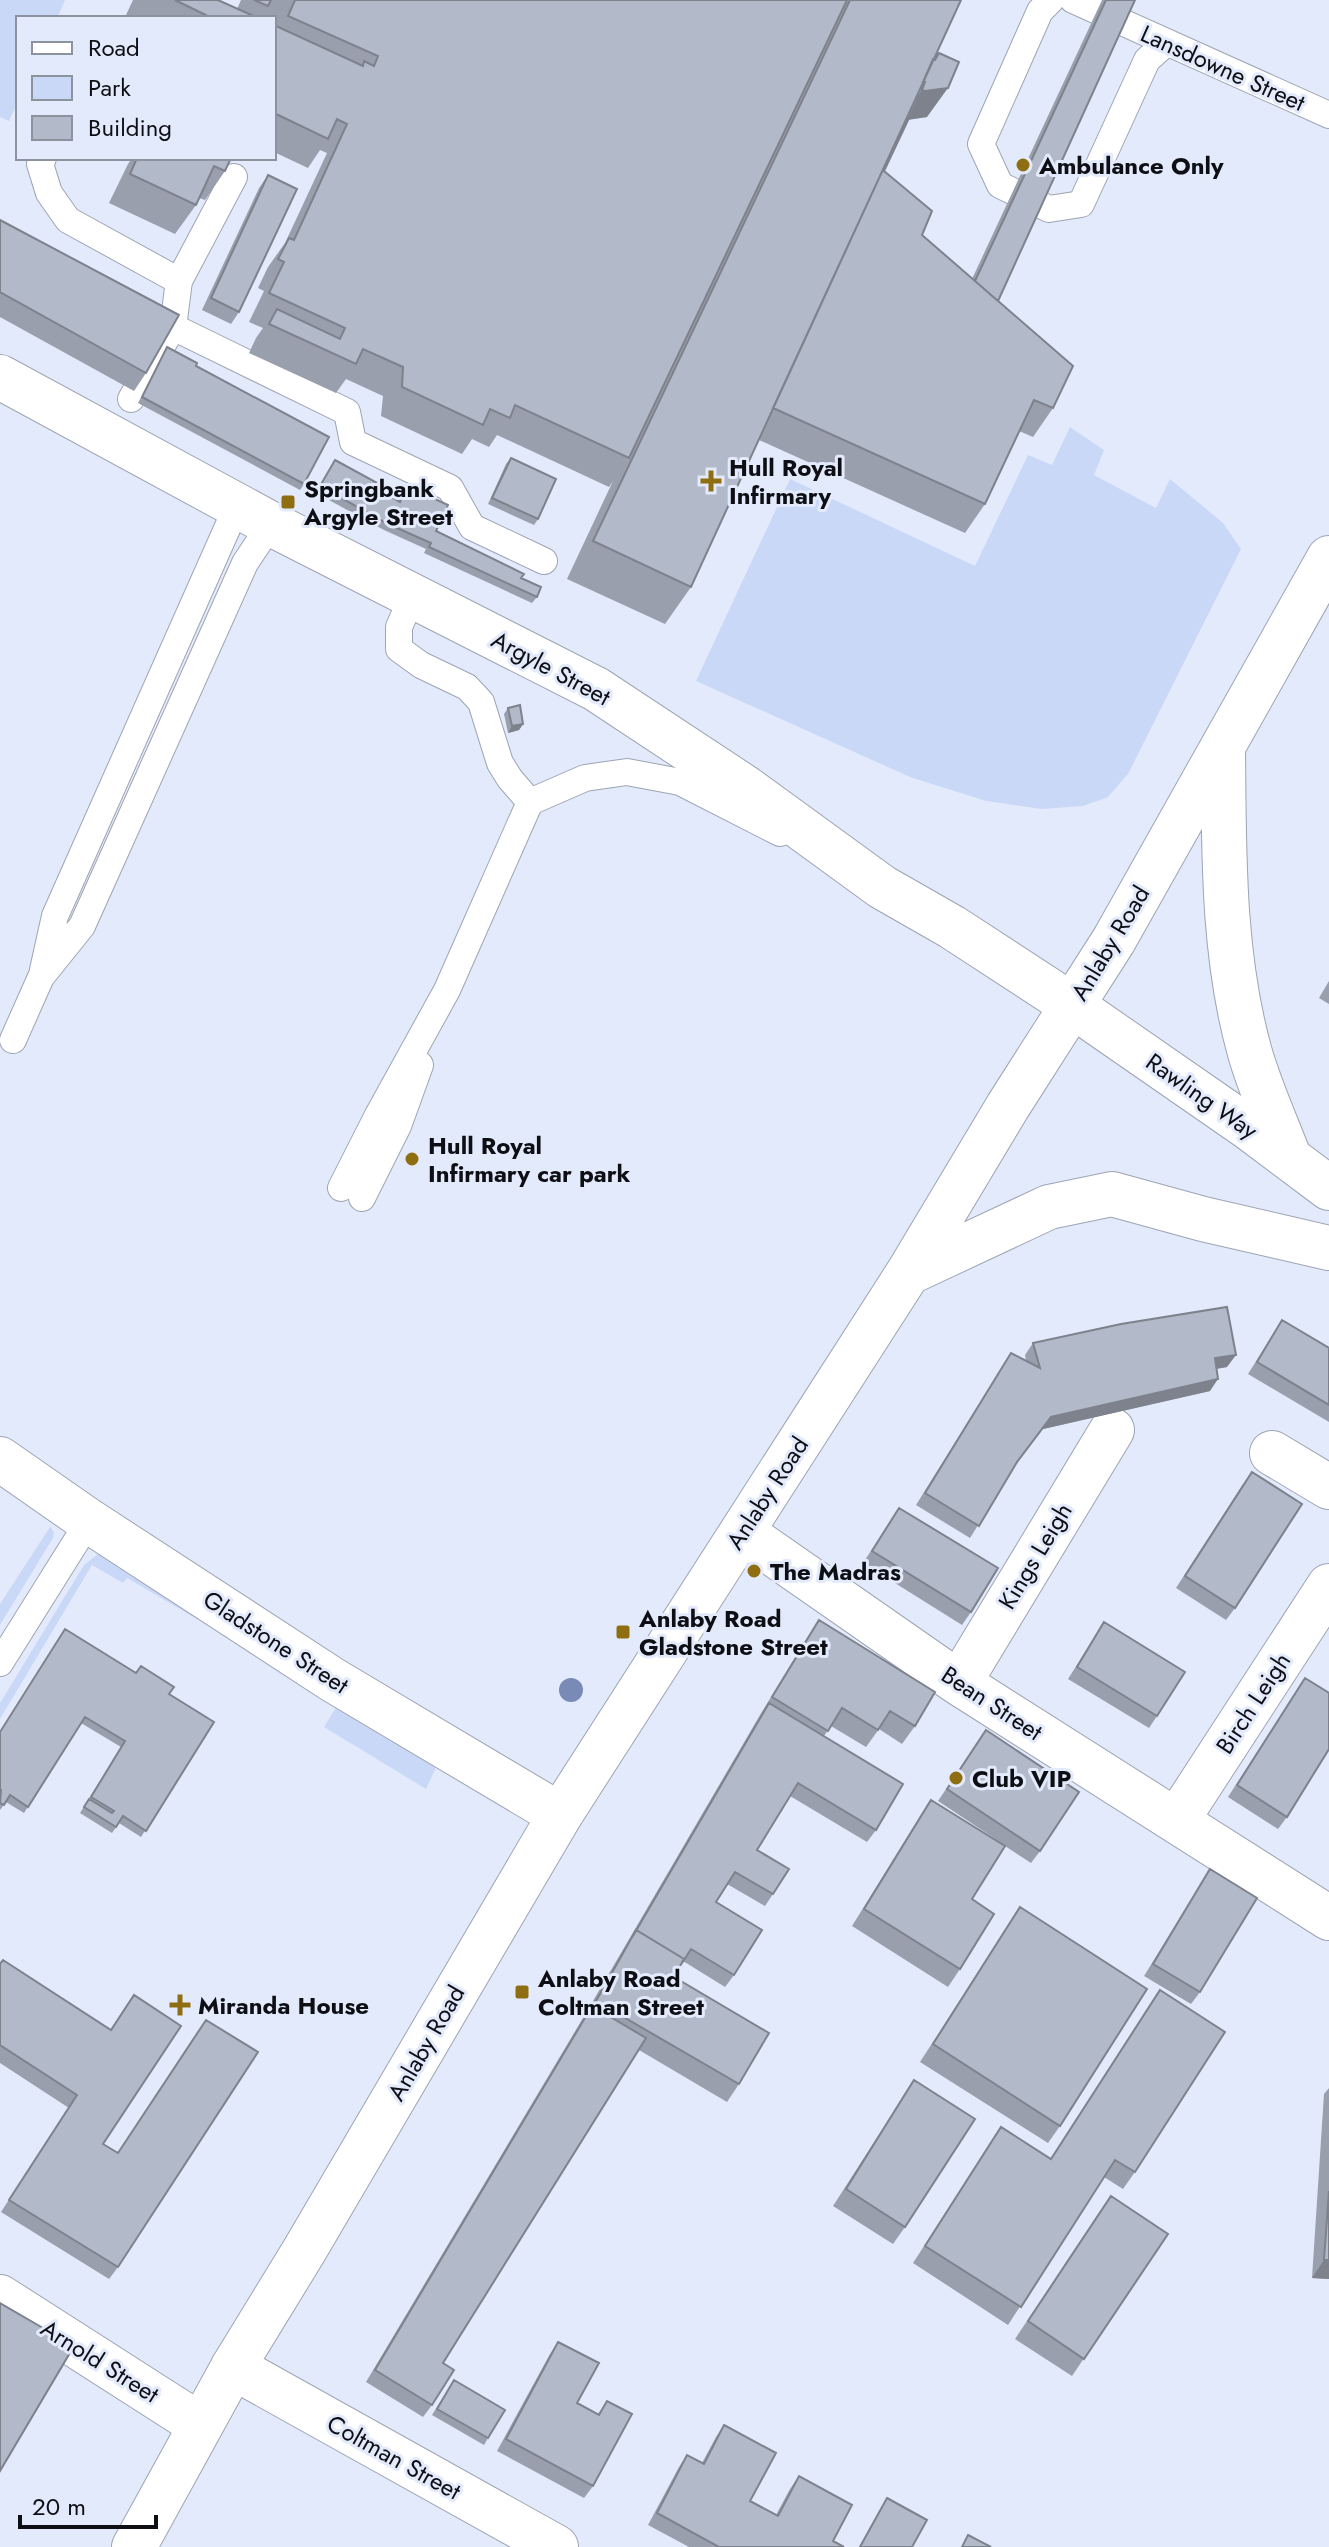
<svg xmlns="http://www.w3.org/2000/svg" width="1329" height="2547" font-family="Jost,sans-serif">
<rect width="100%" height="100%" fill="#e3eafb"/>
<path fill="#cad8f8" d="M0 0H65L57 18H18V101L9 121 0 117Z
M1070 427 1104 450 1094 475 1156 508 1170 479 1223 523 1241 549 1128 774 1108 797 1083 806 1042 809 986 801 910 777 696 681 790 479 975 566 1028 455 1052 465Z
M50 1527 54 1532 53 1538 0 1625V1604Z
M99 1553 233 1640 127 1578 123 1583 92 1565 0 1719V1703L84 1565Z
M338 1704 438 1763 426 1789 324 1727Z"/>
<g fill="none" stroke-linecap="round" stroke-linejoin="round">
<g stroke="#9da4b3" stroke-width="28">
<path id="service" d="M1051 0 1040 11 981 144 1000 185 1049 209 1081 204 1147 60 1166 43
M1073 0 1329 115
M43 158 40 164 49 193 68 220 179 281
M173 327 347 412 353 442 450 488 472 527 544 561
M131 399 173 327 179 281 234 177
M413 595 399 627V649L421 665 467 687 481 702 500 763 510 779 530 802
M43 970 55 916 238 504
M13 1040 41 977 82 926 245 563 271 524
M341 1188 378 1115 447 990 530 802 585 778 627 772 680 782 780 833
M362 1198 398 1126 420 1065
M0 1663 89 1521"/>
</g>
<g stroke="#9da4b3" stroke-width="46">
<path id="minor" d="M1272 1453 1329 1487
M0 1459 89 1521 333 1680 560 1815
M742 1532 959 1683 1329 1918
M959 1683 1112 1430
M1177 1820 1329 1586
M0 2297 200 2425
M233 2367 556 2547"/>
</g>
<g stroke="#9da4b3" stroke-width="46">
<path id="tertiary" d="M0 377 271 524 596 689 746 788 882 887 952 927 1073 1006 1249 1128 1329 1188"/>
</g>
<g stroke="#9da4b3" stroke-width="46">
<path id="primary" d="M1223 747C1224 849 1222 954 1250 1053 1260 1088 1276 1123 1289 1157
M908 1273 1049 1207 1112 1194 1203 1219 1329 1248
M134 2547 233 2367 304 2251 560 1815 908 1273 1008 1106 1114 940 1329 558"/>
</g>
<use href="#service" stroke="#fff" stroke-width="26"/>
<use href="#minor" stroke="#fff" stroke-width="44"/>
<use href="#tertiary" stroke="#fff" stroke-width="44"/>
<use href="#primary" stroke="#fff" stroke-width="44"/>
</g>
<circle fill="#7a8ab6" cx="571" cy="1690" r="12"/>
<path fill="#999fad" d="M133 0H218L237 9 241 0H961L933 59 939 53 927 117 908 120 884 171 922 235 972 279 1102 0H1135L998 301 1053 408 1033 437 1019 431 985 504 965 533 759 440 691 587 665 624 567 579 613 481 609 487 497 435 489 447 472 439 462 454 381 416 383 396 346 379 336 393 249 353 256 338 263 328 249 322 264 291 258 288 268 267 285 243 327 153 320 150 308 168 274 152V18H131L126 15Z
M132 158H231L225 171 205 200 199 198 196 205 175 234 109 203 128 164Z
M268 175 239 312 231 324 202 310 259 188Z
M0 220 146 373 134 391 0 317Z
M167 347 196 366 304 484 300 490 138 403Z
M511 458 538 519 534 525 488 504 506 464Z
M335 460 378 489 399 501 407 486 436 531 521 578 537 597 532 603 424 553 426 549 384 530 316 493Z
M508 708 523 724 519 730 508 733 504 714Z
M1329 981V1004L1319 998Z
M1282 1320 1329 1348V1422L1248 1374Z
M1033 1343 1227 1367 1217 1369 1210 1391 1043 1429 1015 1466 970 1538 916 1505 1011 1353 1026 1361 1025 1355Z
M1243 1484 1235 1608 1226 1620 1176 1588Z
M899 1508 971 1612 962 1625 863 1563Z
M819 1620 915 1726 902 1744 879 1729 866 1747 831 1726 824 1736 876 1830 867 1842 790 1796 757 1850 773 1894 765 1906 727 1884 716 1902 734 1975 725 1987 683 1961 674 1977 739 2084 727 2102 639 2050 443 2363 432 2405 423 2417 366 2382 583 2018 760 1715 807 1638Z
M1104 1622 1157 1716 1149 1728 1068 1679Z
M1305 1678 1287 1817 1278 1829 1228 1797Z
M169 1694 214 1722 141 1837 119 1823 112 1833 80 1813 121 1747 81 1723 24 1813 6 1802 0 1810V1732Z
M986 1730 1040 1851 1031 1863 1005 1846 972 1899 960 1969 948 1987 852 1926 919 1818 931 1800 1000 1842 938 1801Z
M1210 1869 1200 1992 1191 2004 1144 1976Z
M1020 1907 1060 2126 1048 2143 920 2062Z
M3 1960 103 2144 118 2267 109 2279 1 2212 69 2108 0 2063V1964Z
M1160 1990 1135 2172 1123 2189 1104 2177 1008 2325 913 2263 1001 2127 1051 2159Z
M914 2080 905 2227 893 2244 833 2206Z
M1329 2088V2279L1312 2278 1324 2094Z
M1099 2213 1168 2234 1072 2376 1015 2339Z
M558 2342 577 2403 598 2414 607 2401 593 2486 584 2498 497 2451 550 2354Z
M454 2380 488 2438 484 2445 432 2415Z
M724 2425 750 2501 776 2515 790 2489 799 2476 833 2541 844 2547H689L648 2525 679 2467 687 2455 702 2463 716 2437Z
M887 2498 912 2547H859L879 2511Z"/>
<path fill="#7d828d" d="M948 88 927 117 905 120 907 111 922 90Z
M523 724 519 730 508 733 512 726Z
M1236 1355 1227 1367 1206 1370 1215 1358Z
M1218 1379 1210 1391 1043 1429 1051 1417Z
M1324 2260H1329V2279L1312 2278Z"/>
<path fill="#b2b9c9" stroke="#7d828d" stroke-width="2" d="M175 0H218L258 18H205L206 15Z
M254 0H271L268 6Z
M295 0H847L629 458 515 405 510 418 490 409 483 425 402 387 403 367 363 349 356 364 269 324 277 309 340 339 345 328 269 293 284 262 278 259 289 238 294 240 347 124 337 119 328 139 274 113V25L363 66 364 61 374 66 378 56 288 16Z
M850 0H961L691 587 593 541Z
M1106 0H1135L998 301 975 281Z
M939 53 959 62 948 88 925 91 922 90 925 82H923L933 59 935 60Z
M915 100 917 101 884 171 932 211 922 235 1073 366 1053 408 1034 400 985 504 773 408Z
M137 158H231L225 171 214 166 196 205 130 174Z
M268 175 297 189 239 312 211 298Z
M0 220 179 315 146 373 0 292Z
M167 347 197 363 196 366 329 437 304 484 142 397Z
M511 458 556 479 538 519 492 498Z
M335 460 381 485 378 489 400 502 407 486 448 505 436 531 524 574 521 578 541 587 537 597 429 547 431 543 388 524 320 486Z
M520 705 523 724 512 726 508 708Z
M1227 1307 1236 1355 1215 1358 1218 1379 1051 1417 1017 1462 979 1526 925 1493 1011 1353 1040 1368 1033 1343 1121 1324Z
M1282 1320 1329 1348V1405L1257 1362Z
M1252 1472 1302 1504 1235 1608 1185 1576Z
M899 1508 998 1568 971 1612 872 1551Z
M819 1620 935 1692 915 1726 890 1711 878 1730 842 1708 828 1731 772 1697Z
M1104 1622 1185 1672 1157 1716 1077 1667Z
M65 1629 136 1673 141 1666 174 1687 169 1694 214 1722 146 1831 123 1816 116 1827 84 1807 89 1799 112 1813 114 1811 91 1797 125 1741 85 1717 28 1807 10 1795 4 1805 0 1803 1 1790 0 1789V1732Z
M1305 1678 1329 1693V1749L1287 1817 1237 1785Z
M769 1703 903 1784 876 1830 798 1783 757 1850 789 1869 773 1894 735 1872 716 1902 762 1930 734 1975 691 1949 684 1960V1959L636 1930 633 1936Z
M986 1730 1079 1792 1040 1851 947 1789Z
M931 1800 1005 1846 972 1899 994 1914 960 1969 864 1909Z
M1210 1869 1257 1898 1200 1992 1153 1964Z
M1020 1907 1147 1989 1060 2126 933 2044Z
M636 1930 684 1959 674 1977 769 2033 739 2084 596 2001Z
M3 1960 111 2030 134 1995 181 2026 103 2144 118 2153 206 2020 258 2052 118 2267 9 2200 77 2095 0 2045V1964Z
M1160 1990 1225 2032 1135 2172 1115 2160 1021 2307 925 2246 1001 2127 1051 2159Z
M592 2006 646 2038 443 2363 454 2370 432 2405 375 2370Z
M914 2080 975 2119 905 2227 846 2189Z
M1329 2191V2260H1324Z
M1111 2196 1168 2234 1084 2359 1028 2321Z
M0 2303 74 2346 0 2471Z
M558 2342 599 2363 577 2403 599 2415 607 2401 632 2414 593 2486 506 2439Z
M454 2380 505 2410 488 2438 437 2409Z
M724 2425 776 2453 750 2501 778 2516 799 2476 852 2505 833 2541 844 2547H719L657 2513 687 2455 704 2464Z
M887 2498 927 2520 912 2547H860Z
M968 2535 991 2547H962Z"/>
<g fill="#8e6e11" stroke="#e3eafb" stroke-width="3">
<circle cx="1023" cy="165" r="8"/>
<path d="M707 469h8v8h8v8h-8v8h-8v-8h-8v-8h8z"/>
<rect x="280" y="494" width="16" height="16" rx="4"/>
<circle cx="412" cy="1159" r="8"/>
<circle cx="754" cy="1571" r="8"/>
<rect x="615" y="1624" width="16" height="16" rx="4"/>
<circle cx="956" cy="1778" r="8"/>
<rect x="514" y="1984" width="16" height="16" rx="4"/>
<path d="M176 1993h8v8h8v8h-8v8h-8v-8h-8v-8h8z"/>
</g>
<g text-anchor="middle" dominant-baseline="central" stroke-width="6" stroke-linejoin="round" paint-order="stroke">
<g font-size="24" fill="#0d0f14" stroke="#e3eafb">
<text transform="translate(1223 68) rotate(24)">Lansdowne Street</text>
<text transform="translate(551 668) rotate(28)">Argyle Street</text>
<text transform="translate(1110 943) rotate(-59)">Anlaby Road</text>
<text transform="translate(1202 1096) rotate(35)">Rawling Way</text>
<text transform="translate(767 1493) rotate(-57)">Anlaby Road</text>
<text transform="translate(1035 1556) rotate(-59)">Kings Leigh</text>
<text transform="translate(276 1642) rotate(33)">Gladstone Street</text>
<text transform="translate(992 1703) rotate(33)">Bean Street</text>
<text transform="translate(1253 1703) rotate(-57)">Birch Leigh</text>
<text transform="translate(426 2043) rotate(-60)">Anlaby Road</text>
<text transform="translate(100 2361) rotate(32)">Arnold Street</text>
<text transform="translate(394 2457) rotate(29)">Coltman Street</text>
</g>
<g font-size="24" font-weight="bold" fill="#0d0f14" stroke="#e3eafb" text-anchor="start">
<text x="1039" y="165">Ambulance Only</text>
<text x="729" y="467">Hull Royal<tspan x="729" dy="28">Infirmary</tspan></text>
<text x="304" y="488">Springbank<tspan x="304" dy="28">Argyle Street</tspan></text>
<text x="428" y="1145">Hull Royal<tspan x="428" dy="28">Infirmary car park</tspan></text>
<text x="770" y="1571">The Madras</text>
<text x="639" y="1618">Anlaby Road<tspan x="639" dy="28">Gladstone Street</tspan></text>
<text x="972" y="1778">Club VIP</text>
<text x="538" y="1978">Anlaby Road<tspan x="538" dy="28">Coltman Street</tspan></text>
<text x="198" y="2005">Miranda House</text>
</g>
</g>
<rect x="16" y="16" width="260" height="144" fill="#e3eafb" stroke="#8d929f" stroke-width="2"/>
<rect x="32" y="42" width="40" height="12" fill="#ffffff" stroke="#8d929f" stroke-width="2"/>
<text x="88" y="56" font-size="24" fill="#0d0f14">Road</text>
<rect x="32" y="76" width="40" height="24" fill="#cad8f8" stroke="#8d929f" stroke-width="2"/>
<text x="88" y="96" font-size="24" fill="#0d0f14">Park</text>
<rect x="32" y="116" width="40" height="24" fill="#b2b9c9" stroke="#8d929f" stroke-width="2"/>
<text x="88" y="136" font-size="24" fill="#0d0f14">Building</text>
<path d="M20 2515v12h136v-12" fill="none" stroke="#0d0f14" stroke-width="4"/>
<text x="32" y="2515" font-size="24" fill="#0d0f14" stroke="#e3eafb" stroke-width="6" paint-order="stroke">20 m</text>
</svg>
